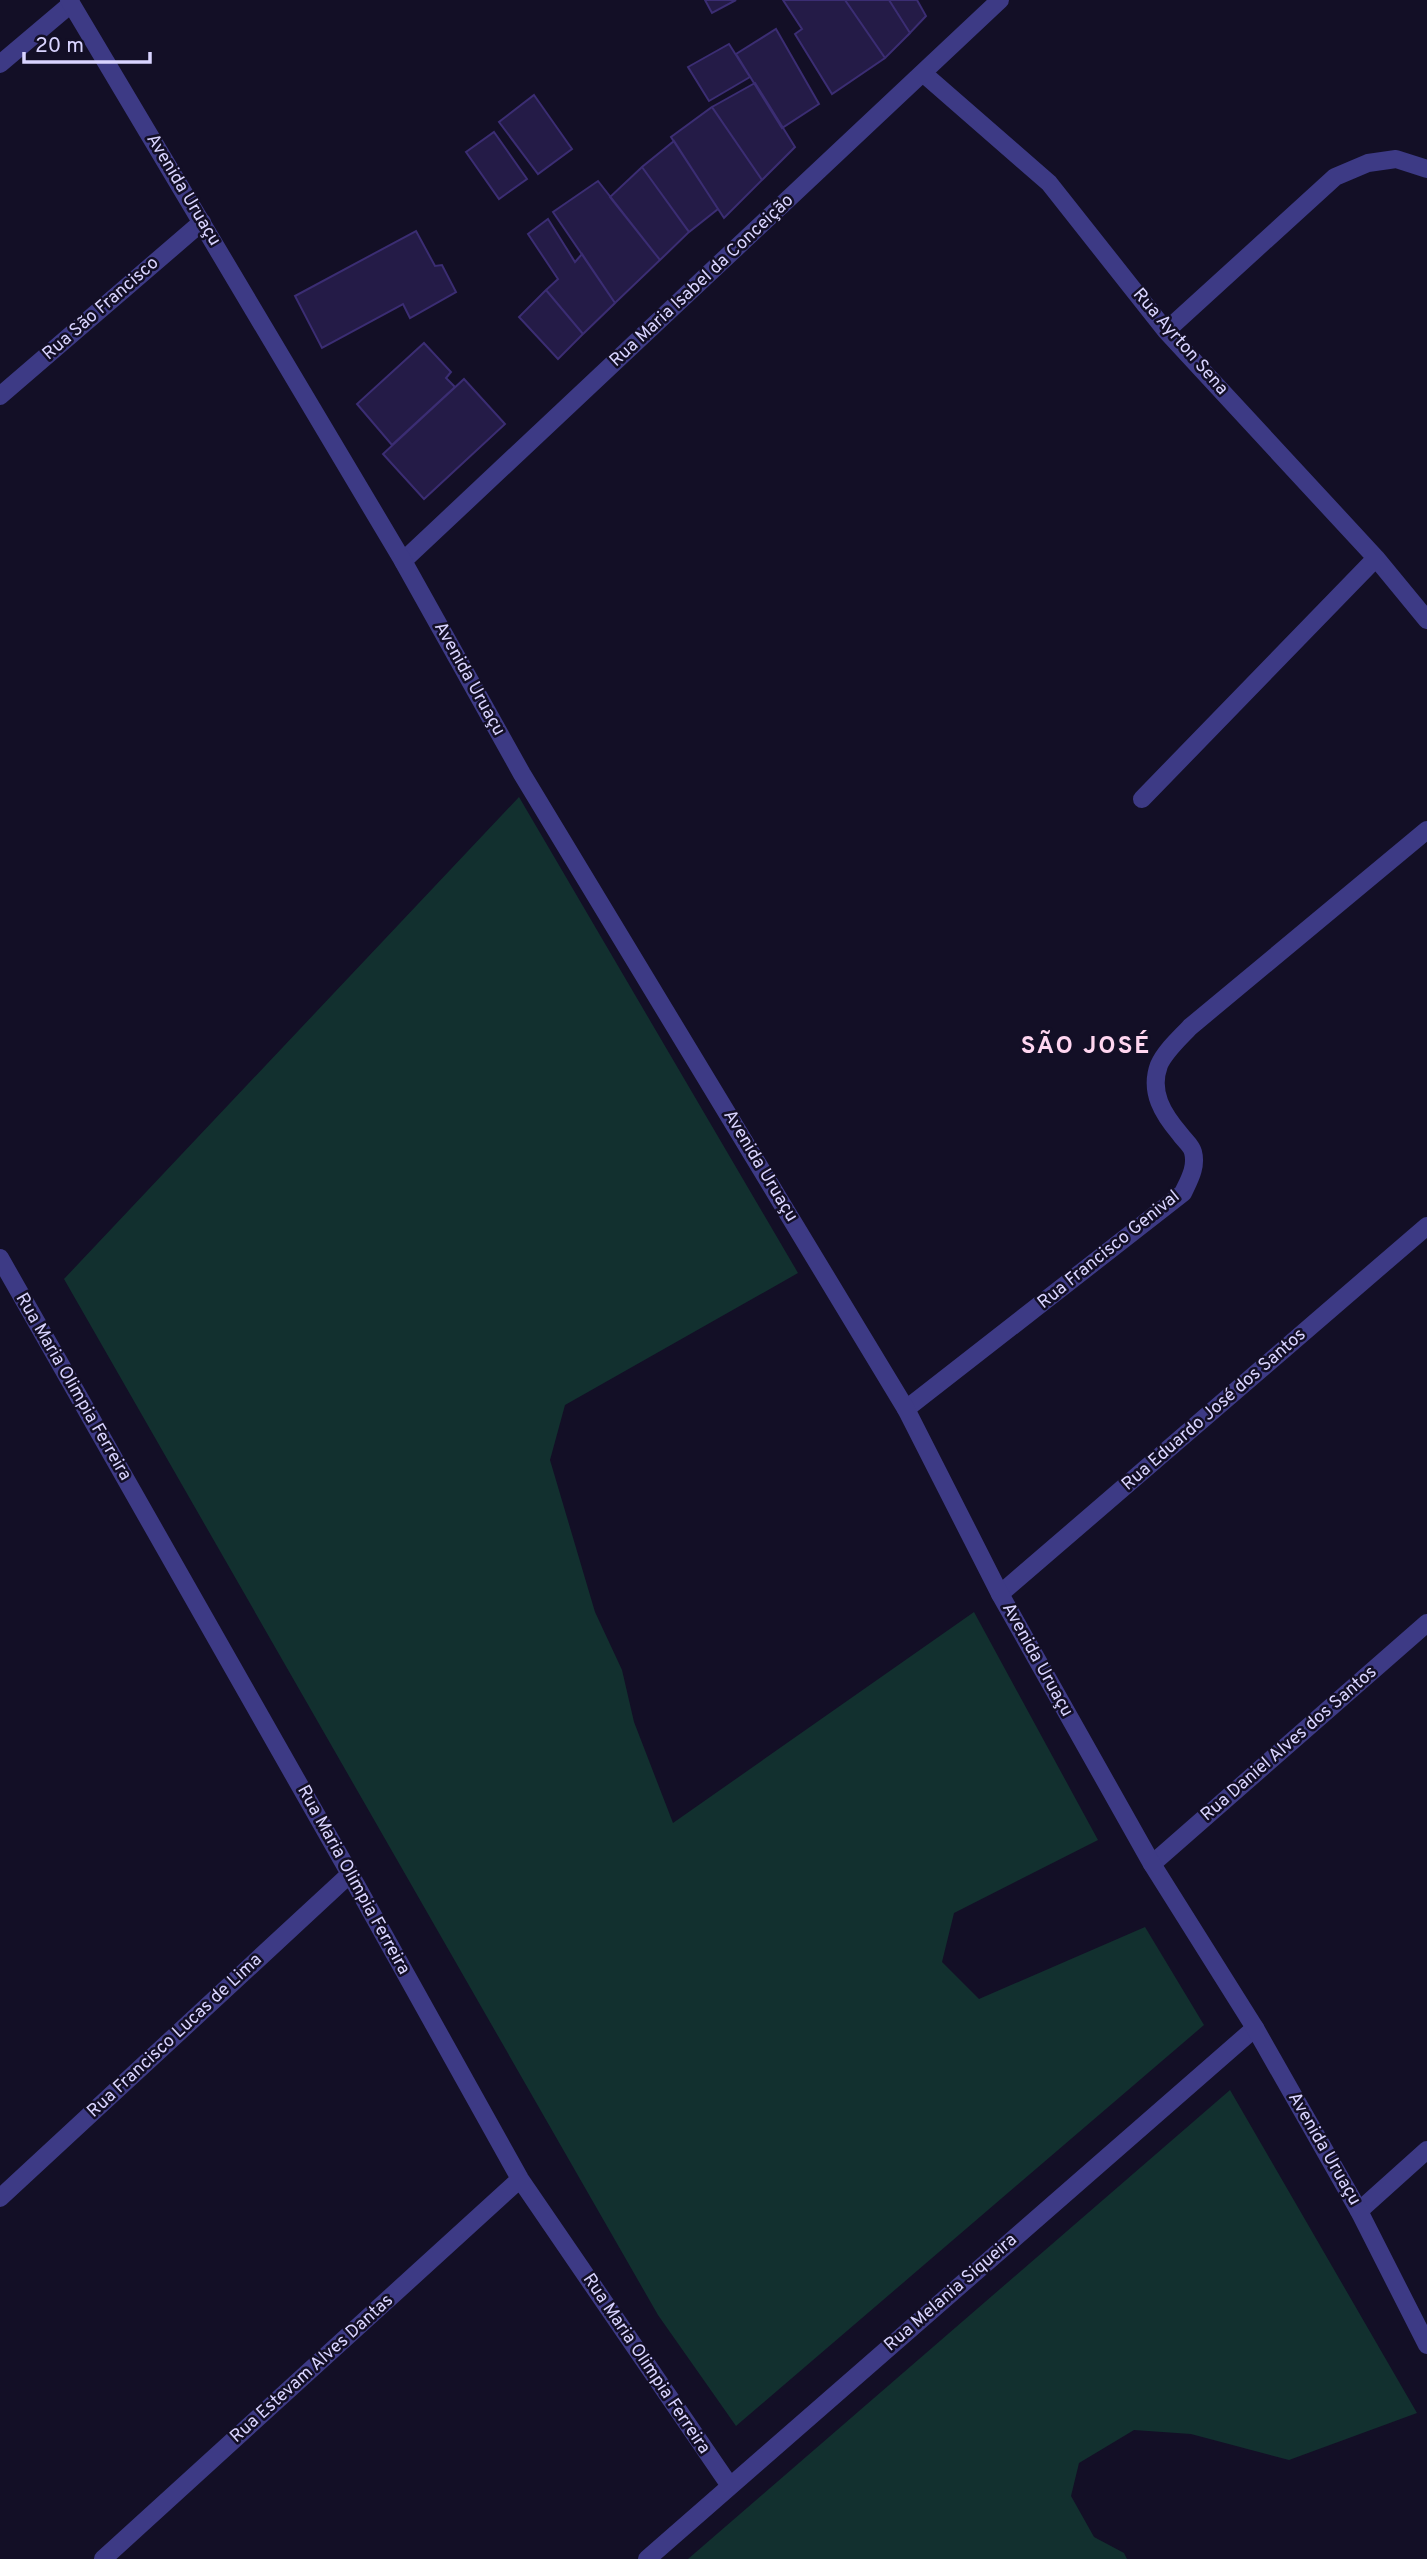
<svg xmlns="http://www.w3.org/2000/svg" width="1427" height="2559" font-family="Overpass,sans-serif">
<rect width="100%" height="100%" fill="#130f26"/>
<path fill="#12302f" d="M519 797 798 1273 565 1405 550 1460 595 1612 622 1670 634 1722 673 1823 974 1612 1098 1840 954 1913 942 1962 979 1999 1145 1927 1204 2025 736 2426 658 2315 64 1279Z
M1230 2090 1417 2413 1289 2460 1191 2434 1134 2430 1079 2463 1071 2496 1094 2537 1124 2553 1127 2559H688Z"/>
<path fill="#241b47" stroke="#3b2d73" stroke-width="2" d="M705 0H736L712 13Z
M783 0H845L885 58 832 94 795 34 802 29Z
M845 0H889L910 33 885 58Z
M889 0H917L926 16 910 33Z
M776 29 819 104 782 128 736 54Z
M729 44 750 77 709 101 688 67Z
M755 83 795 147 762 180 712 107Z
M534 95 572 149 538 174 499 122Z
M712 107 762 180 724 218 671 137Z
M494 132 527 179 499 199 466 152Z
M674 141 718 209 689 232 642 167Z
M642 167 689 232 660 260 610 197Z
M598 181 660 260 615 303 553 212Z
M548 219 575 262 582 254 615 303 583 334 546 290 558 279 528 234Z
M416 231 435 266 442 265 456 292 410 318 403 304 322 348 295 296Z
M546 290 583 334 558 359 519 317Z
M424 343 451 372 446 378 455 387 392 445 357 404Z
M464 379 505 424 424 499 383 454Z"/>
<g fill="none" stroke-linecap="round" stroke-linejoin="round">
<path stroke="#3d3a85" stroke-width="18" d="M0 64 71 4
M924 74 1049 183 1166 331 1376 558 1427 620
M1166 331 1335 177 1368 163 1396 159 1427 169
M0 396 202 222
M403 561 1000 0
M1142 799 1376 558
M0 1258 350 1874 520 2179 730 2486
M906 1409 1183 1193C1189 1180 1197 1167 1193 1152 1191 1145 1184 1140 1180 1134 1163 1114 1149 1092 1159 1065 1165 1051 1180 1038 1190 1027L1427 830
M1000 1594 1427 1226
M1152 1864 1427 1623
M0 2198 350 1874
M1359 2211 1427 2150
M103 2559 520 2179
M647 2559 1255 2028"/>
<path stroke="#3d3a85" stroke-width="18" d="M69 0 403 561 522 774 906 1409 1000 1594 1152 1864 1255 2028 1359 2211 1427 2345"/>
</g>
<g text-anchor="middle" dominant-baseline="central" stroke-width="5" stroke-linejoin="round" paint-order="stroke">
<g font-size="18" fill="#d9d4ff" stroke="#130f26">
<text transform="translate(183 190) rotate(59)">Avenida Uruaçu</text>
<text transform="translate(702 281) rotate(-43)">Rua Maria Isabel da Conceição</text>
<text transform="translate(101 309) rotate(-41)">Rua São Francisco</text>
<text transform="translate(1180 342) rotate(49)">Rua Ayrton Sena</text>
<text transform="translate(469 679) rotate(61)">Avenida Uruaçu</text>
<text transform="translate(760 1166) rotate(59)">Avenida Uruaçu</text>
<text transform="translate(1109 1250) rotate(-39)">Rua Francisco Genival</text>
<text transform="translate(73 1387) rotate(60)">Rua Maria Olimpia Ferreira</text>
<text transform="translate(1214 1410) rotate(-41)">Rua Eduardo José dos Santos</text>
<text transform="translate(1037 1660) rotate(61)">Avenida Uruaçu</text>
<text transform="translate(1289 1744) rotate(-41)">Rua Daniel Alves dos Santos</text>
<text transform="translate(353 1880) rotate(61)">Rua Maria Olimpia Ferreira</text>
<text transform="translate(175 2036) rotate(-43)">Rua Francisco Lucas de Lima</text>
<text transform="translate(1324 2149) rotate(60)">Avenida Uruaçu</text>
<text transform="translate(951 2293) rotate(-41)">Rua Melania Siqueira</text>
<text transform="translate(646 2364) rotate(56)">Rua Maria Olimpia Ferreira</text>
<text transform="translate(312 2369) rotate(-42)">Rua Estevam Alves Dantas</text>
</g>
<g font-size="24" font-weight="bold" letter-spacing="2" fill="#ffd6f0" stroke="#130f26">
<text x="1086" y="1047">SÃO JOSÉ</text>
</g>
</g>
<path d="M24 52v10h126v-10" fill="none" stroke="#d9d4ff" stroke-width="3.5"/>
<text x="35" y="52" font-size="21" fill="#d9d4ff" stroke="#130f26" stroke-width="5" paint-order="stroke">20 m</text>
</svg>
